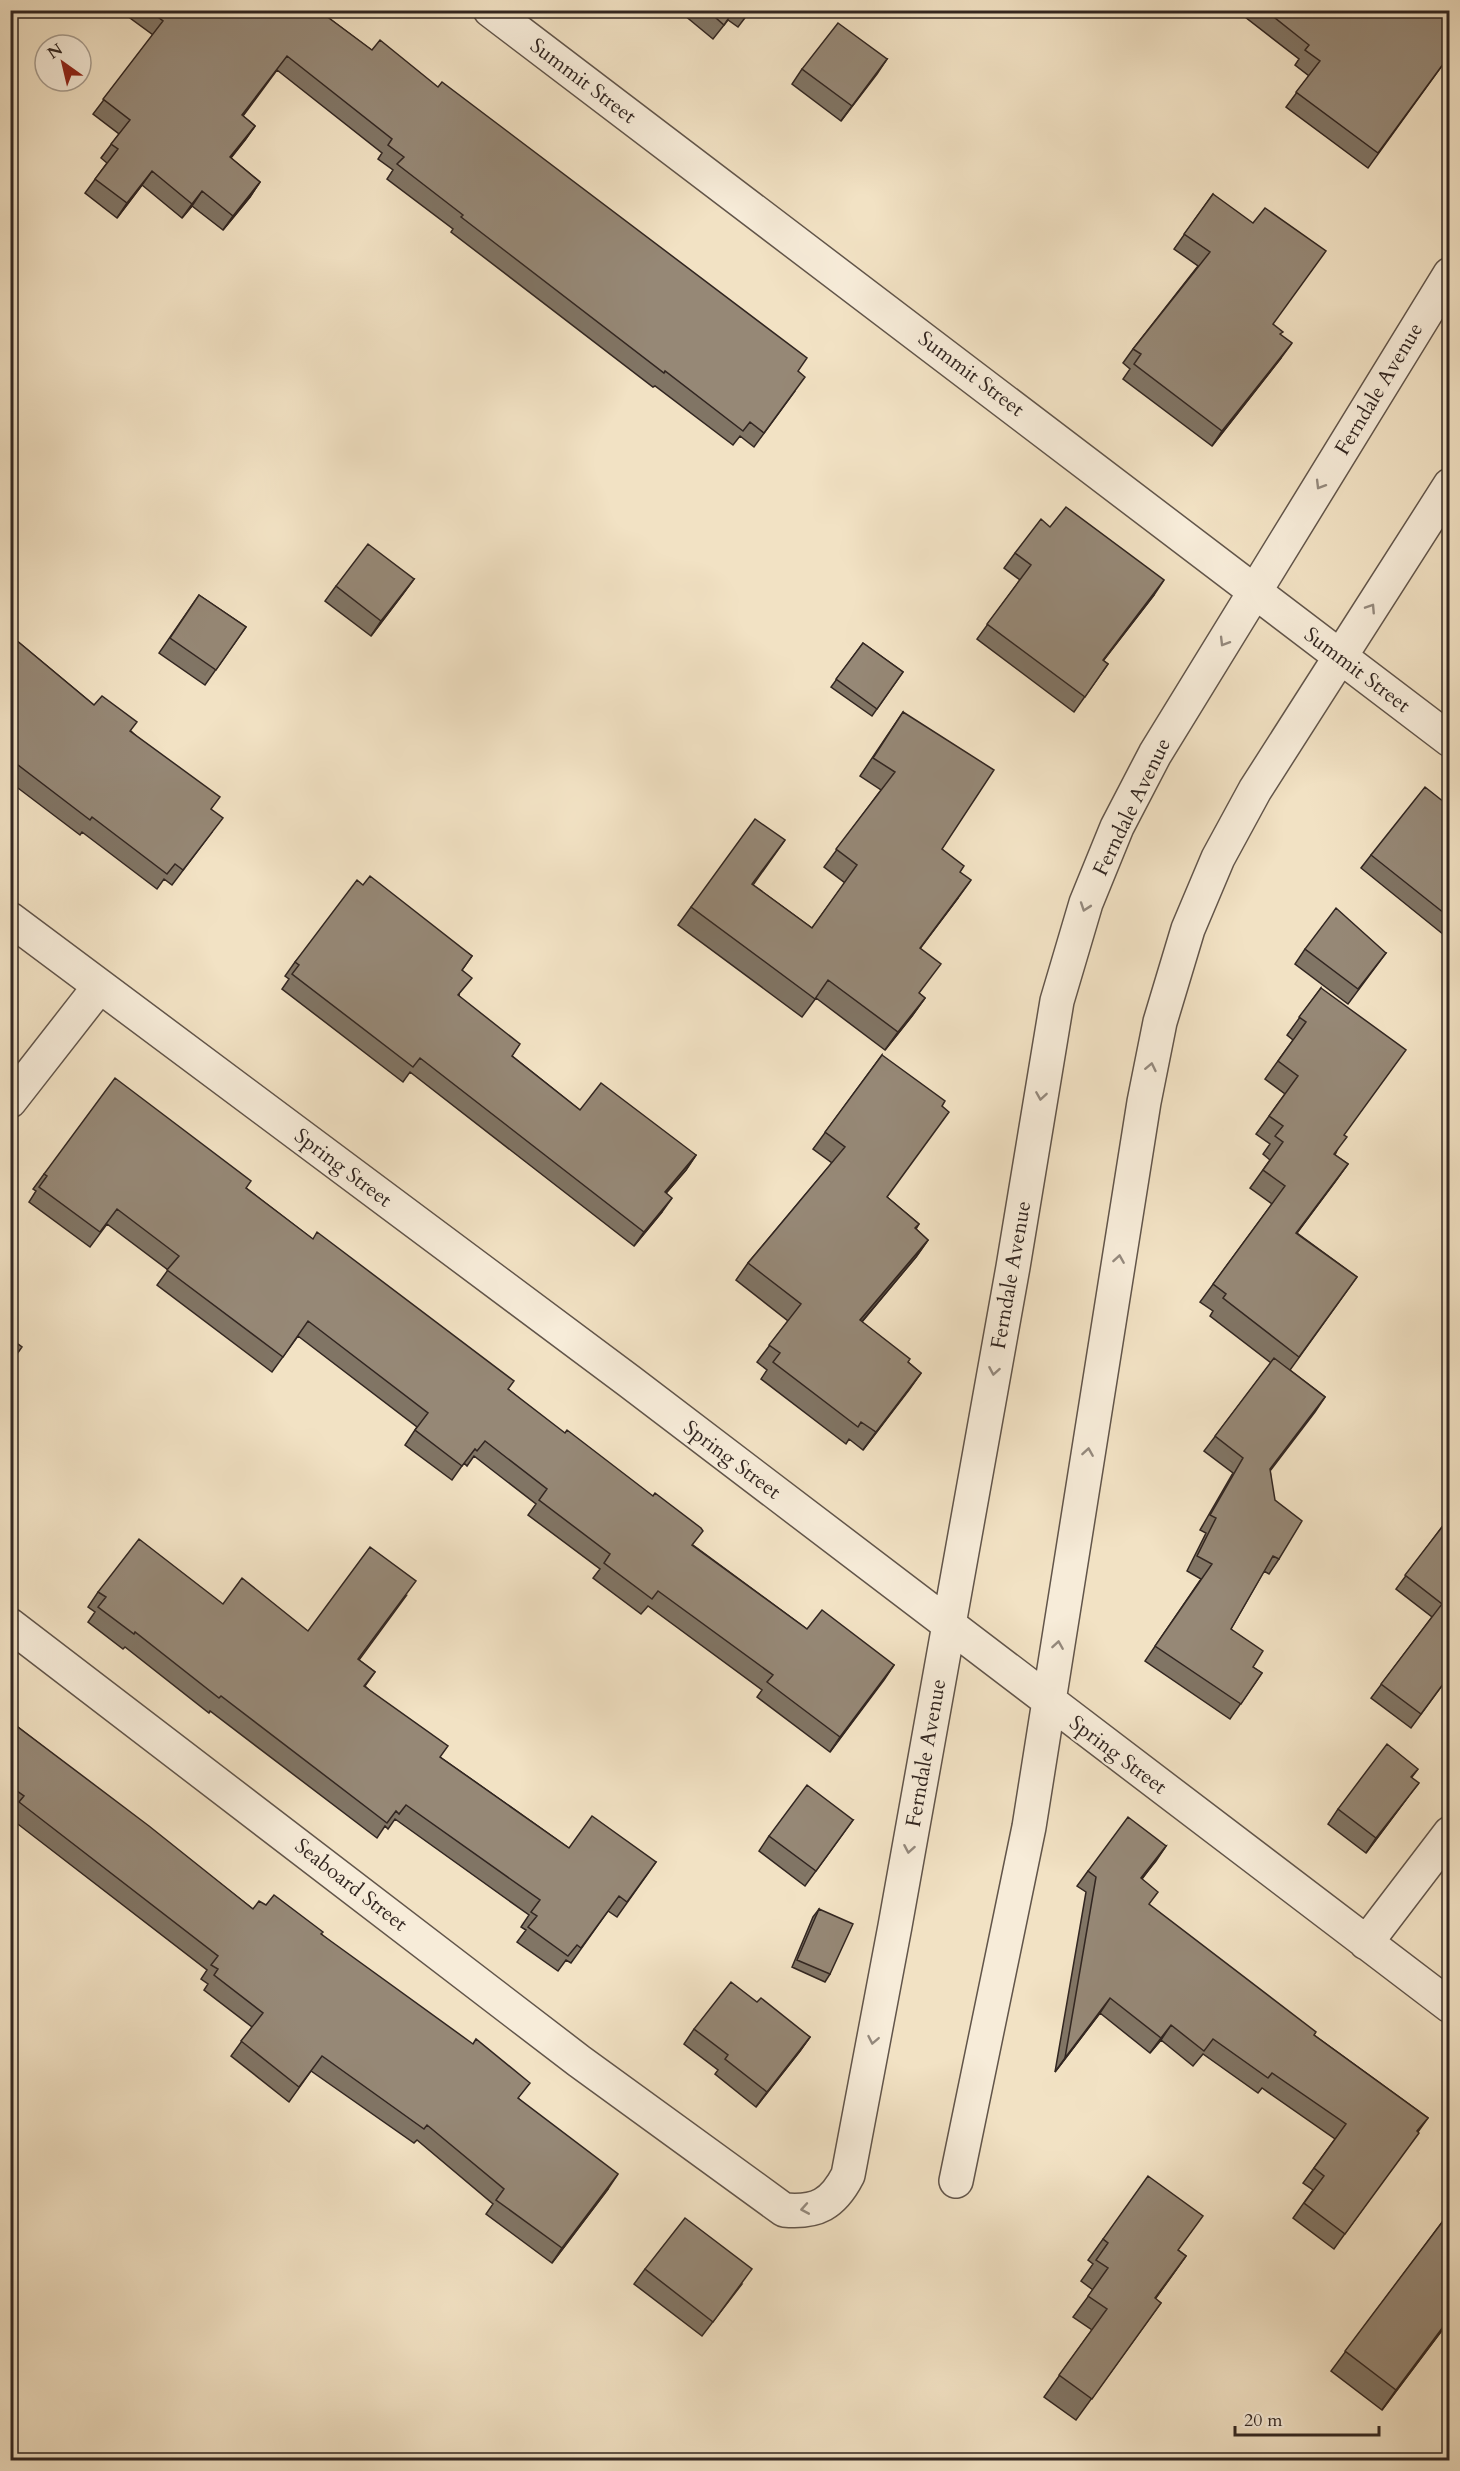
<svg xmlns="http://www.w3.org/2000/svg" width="1460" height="2471" font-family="Cardo,serif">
<rect width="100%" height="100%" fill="#f2e2c4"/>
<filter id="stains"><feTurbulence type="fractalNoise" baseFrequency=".00333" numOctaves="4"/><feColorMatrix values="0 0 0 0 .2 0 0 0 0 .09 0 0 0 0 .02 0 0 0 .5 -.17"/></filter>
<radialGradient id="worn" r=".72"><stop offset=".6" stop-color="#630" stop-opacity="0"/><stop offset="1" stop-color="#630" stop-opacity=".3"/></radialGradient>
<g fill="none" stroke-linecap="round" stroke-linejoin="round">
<g stroke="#62554a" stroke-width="36">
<path id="street" d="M490 10 1450 740
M10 919 629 1381 1450 2006
M10 1101 99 987
M10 1625 579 2061 784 2210C817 2213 833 2204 848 2175L895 1926 1013 1267 1057 1001 1086 903 1117 827 1155 754 1450 274
M1366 1943 1450 1833
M956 2181 1029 1827 1144 1102 1160 1022 1188 929 1218 858 1255 790 1450 485"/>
</g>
<use href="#street" stroke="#f7ecd9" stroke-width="33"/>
</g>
<path fill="#817565" stroke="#322621" stroke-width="1.5" d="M119 10H318L798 371 795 391 754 447 740 436 733 445 655 386 653 387 451 232 453 229 387 179 393 170 378 159 382 153 277 70 243 116 255 126 245 140 231 158 260 182 250 197 223 230 192 206 182 218 142 185 117 218 85 193 107 163 101 158 119 134 93 114 153 35Z
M678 10H751L738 27 728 20 713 39Z
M1236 10H1449V56L1368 168 1286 107 1309 76 1295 65 1299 59Z
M887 59 841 121 792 84 802 69Z
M1213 194 1273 325 1281 335V358L1212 446 1123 379 1130 369 1123 363 1133 349 1198 266 1174 249Z
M1050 527 1154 595 1103 661 1108 664 1074 712 977 639 1020 580 1004 568 1015 553Z
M414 579 371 636 325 601 336 586Z
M199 595 246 627 205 685 159 653Z
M10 635 94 705 131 731 211 809 212 832 172 885 164 879 157 889 82 832 80 835 10 782Z
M863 643 903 672 872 716 831 687Z
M903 712 942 849 960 872 958 898 920 948 919 993 925 998 912 1016 885 1050 816 998 802 1017 678 925 691 907 785 840 753 885 812 928 845 883 824 867 881 790 860 776Z
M1449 806V939L1361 868 1371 855Z
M363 885 472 956 462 970 459 996 512 1056 580 1110 696 1155 686 1170 666 1193 662 1212 634 1246 410 1072 403 1082 282 989 289 979 285 976 295 962Z
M1305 949 1386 953 1348 1004 1295 964Z
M1321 988 1344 1135 1335 1155 1348 1164 1297 1233 1357 1277 1290 1370 1325 1397 1270 1470 1279 1559 1269 1574 1264 1571 1231 1629 1253 1667 1262 1673 1230 1719 1145 1661 1201 1579 1187 1571 1206 1533 1200 1530 1233 1473 1204 1451 1271 1363 1210 1316 1213 1311 1200 1302 1272 1204 1250 1188 1270 1160 1263 1154 1270 1144 1256 1134 1285 1094 1265 1079 1293 1040 1287 1035Z
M882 1055 887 1197 919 1224 916 1229 928 1240 916 1257 862 1322 908 1362 921 1373 863 1450 849 1439 846 1444 761 1379 767 1370 757 1362 788 1321 736 1280 748 1263 832 1163 813 1149Z
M44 1174 246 1188 508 1389 693 1545 807 1629 894 1665 830 1752 757 1697 762 1690 648 1606 641 1614 593 1578 600 1569 528 1515 536 1504 474 1456 467 1466 464 1463 452 1480 405 1445 417 1427 298 1336 272 1372 157 1285 168 1270 107 1224 90 1247 29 1202 36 1191 33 1189Z
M1442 1527 1449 1676 1411 1728 1371 1698 1432 1617 1396 1589Z
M98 1592 223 1604 308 1631 406 1596 359 1660 375 1672 365 1686 440 1757 569 1848 656 1862 617 1917 608 1911 571 1963 566 1960 558 1971 517 1942 526 1930 521 1927 529 1915 395 1819 388 1829 385 1826 377 1838 210 1711 209 1713 125 1647 123 1649 88 1622 95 1612 88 1607Z
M10 1715 14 1724 253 1909 266 1905 321 1934 519 2099 608 2189 552 2263 486 2214 493 2204 417 2140 414 2143 311 2071 289 2102 231 2056 252 2027 204 1990 208 1984 201 1979 207 1970 10 1818V1815L13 1811 10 1809Z
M1418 1769 1412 1777 1408 1797 1366 1853 1328 1824 1338 1809Z
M853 1820 805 1886 759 1851 769 1836Z
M1166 1846 1142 1879 1149 1905 1314 2035 1428 2118 1334 2249 1293 2218 1313 2190 1303 2183 1335 2139 1262 2088 1258 2093 1203 2054 1193 2066 1161 2040 1150 2053 1100 2013 1055 2072 1086 1892 1077 1886 1088 1871Z
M819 1909 830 1974 825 1982 792 1967 813 1917Z
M757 2002 810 2037 800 2051 756 2107 715 2074 718 2070 684 2044 694 2029Z
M1449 2213V2321L1382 2410 1331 2371Z
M1103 2239 1178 2250 1186 2256 1155 2299 1161 2303 1076 2420 1044 2397 1092 2330 1073 2317 1093 2290 1081 2281 1093 2264 1088 2260Z
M645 2269 742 2284 702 2336 634 2284Z"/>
<path fill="#695f53" stroke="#322621" stroke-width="1.5" d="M887 59 877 74 841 121 852 106Z
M255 126 245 140 219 172 230 157Z
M152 171 142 185 117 218 127 203Z
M260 182 250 197 223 230 233 216Z
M202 191 192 206 182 218 192 204Z
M1292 343 1281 358 1212 446 1222 431Z
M414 579 403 594 371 636 381 621Z
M1164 580 1154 595 1092 675 1103 660Z
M971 880 958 898 907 966 920 948Z
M925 998 912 1016 885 1050 898 1032Z
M696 1155 686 1170 655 1206 665 1192Z
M1348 1164 1335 1182 1284 1250 1296 1233Z
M672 1198 662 1212 634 1246 644 1232Z
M928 1240 916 1257 848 1338 860 1320Z
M921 1373 909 1390 863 1450 876 1432Z
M1325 1397 1315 1412 1260 1484 1270 1469Z
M894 1665 884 1680 830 1752 840 1737Z
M1419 1783 1408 1797 1366 1853 1376 1838Z
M1166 1846 1156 1861 1130 1893 1141 1878Z
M1110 1998 1100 2013 1055 2072 1065 2058Z
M1171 2025 1161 2040 1150 2053 1161 2038Z
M810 2037 800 2051 756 2107 767 2092Z
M618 2174 608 2189 552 2263 562 2248Z
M1186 2256 1171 2277 1140 2320 1155 2298Z
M1449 2319V2321L1382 2410 1396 2390Z"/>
<path fill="#968876" stroke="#322621" stroke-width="1.5" d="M149 10H318L372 50 380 40 438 87 442 82 807 358 798 371 805 377 764 433 750 422 743 431 665 371 664 373 461 217 463 215 397 164 404 157 388 145 392 139 287 56 242 115 255 126 230 157 260 182 233 216 202 191 192 204 152 171 127 203 95 179 118 149 111 144 130 120 103 99 163 21Z
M707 10H734L724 25Z
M1265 10H1449V56L1378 153 1296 92 1320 61 1305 50 1309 45Z
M838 23 887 59 852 106 802 69Z
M1213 194 1253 223 1265 208 1326 251 1273 324 1283 332 1280 334 1292 343 1222 431 1134 364 1141 354 1133 349 1210 252 1184 234Z
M1066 507 1164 580 1103 660 1108 664 1085 697 987 624 1031 565 1015 553 1041 519 1050 527Z
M368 544 414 579 381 621 336 586Z
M199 595 246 627 216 670 170 638Z
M10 635 94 705 102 696 137 722 130 731 220 797 211 809 223 818 183 870 175 864 167 874 92 817 90 820 14 762 13 763 10 762Z
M863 643 903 672 877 709 836 679Z
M903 712 994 770 942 849 964 866 960 872 971 880 920 948 941 964 919 993 925 998 898 1032 828 980 815 999 691 907 755 819 785 840 752 884 812 928 857 865 836 849 895 772 873 758Z
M1425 787 1449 806V917L1371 855Z
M370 876 472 956 462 970 472 978 458 995 520 1044 512 1056 580 1110 601 1083 696 1155 665 1192 672 1198 644 1232 420 1058 413 1067 292 974 299 965 295 962 357 880 363 885Z
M1336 908 1386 953 1358 989 1305 949Z
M1321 988 1406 1050 1344 1135 1347 1137 1334 1154 1348 1164 1296 1233 1357 1277 1299 1357 1223 1298 1226 1294 1213 1284 1285 1186 1263 1170 1283 1142 1275 1136 1283 1126 1269 1116 1298 1076 1278 1061 1306 1022 1299 1017Z
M882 1055 945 1101 942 1106 949 1112 887 1197 919 1224 915 1228 928 1240 860 1320 910 1359 908 1362 921 1373 876 1432 861 1422 858 1427 773 1362 780 1353 769 1345 801 1304 748 1263 845 1147 825 1132Z
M115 1078 251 1181 246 1188 313 1239 317 1232 514 1381 508 1389 565 1433 567 1430 653 1496 655 1493 701 1528 703 1531 692 1545 807 1629 822 1610 894 1665 840 1737 767 1682 773 1675 658 1591 652 1599 604 1563 610 1554 539 1500 547 1489 485 1441 477 1451 475 1449 462 1466 415 1430 428 1413 308 1321 283 1357 167 1270 179 1256 117 1209 100 1232 39 1187 47 1176 44 1174Z
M10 1338 22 1347 10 1364Z
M1274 1358 1325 1397 1270 1469 1275 1500 1302 1521 1279 1559 1273 1556 1231 1629 1263 1651 1253 1667 1262 1673 1241 1704 1155 1646 1212 1564 1197 1556 1216 1518 1210 1515 1243 1458 1215 1436Z
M1442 1527 1449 1533V1676L1421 1714 1381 1684 1442 1604 1405 1575Z
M139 1539 223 1604 242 1578 308 1631 370 1547 416 1581 358 1659 375 1672 364 1686 448 1746 440 1757 569 1848 592 1816 656 1862 627 1902 619 1896 581 1948 577 1945 568 1956 528 1927 537 1916 531 1912 540 1900 406 1805 399 1814 396 1811 387 1823 221 1696 219 1698 135 1632 134 1634 98 1607 106 1597 98 1592Z
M10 1715 17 1720 14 1724 149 1826 253 1909 259 1901 266 1905 274 1895 323 1932 321 1934 473 2044 476 2039 530 2083 518 2098 618 2174 562 2248 496 2200 504 2189 427 2125 424 2129 322 2056 299 2087 241 2041 263 2013 214 1975 218 1969 211 1965 218 1956 19 1802 24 1796 10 1786Z
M1387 1744 1418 1769 1411 1777 1419 1783 1376 1838 1338 1809Z
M807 1785 853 1820 816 1871 769 1836Z
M1128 1817 1166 1846 1141 1878 1158 1892 1149 1904 1316 2032 1314 2035 1428 2118 1417 2131 1419 2133 1345 2234 1304 2203 1324 2176 1314 2168 1346 2124 1272 2073 1268 2078 1213 2039 1204 2051 1171 2025 1161 2038 1110 1998 1065 2058 1096 1877 1088 1871Z
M819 1909 853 1924 830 1974 797 1960Z
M731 1982 757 2002 761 1998 810 2037 767 2092 725 2059 728 2055 694 2029Z
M1148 2176 1203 2216 1178 2250 1186 2256 1155 2298 1161 2303 1092 2399 1059 2375 1107 2309 1088 2296 1108 2268 1096 2260 1108 2243 1103 2239Z
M1449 2213V2319L1396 2390 1345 2351Z
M685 2218 752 2269 713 2322 645 2269Z"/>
<defs><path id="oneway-chevron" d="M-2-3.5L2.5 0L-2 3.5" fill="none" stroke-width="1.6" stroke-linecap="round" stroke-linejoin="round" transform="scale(1.5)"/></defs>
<g stroke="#94897d">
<use href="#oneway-chevron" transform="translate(1320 485) rotate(121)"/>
<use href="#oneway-chevron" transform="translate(1371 608) rotate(-57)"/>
<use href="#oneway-chevron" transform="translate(1224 642) rotate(121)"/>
<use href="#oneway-chevron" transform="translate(1085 907) rotate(109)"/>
<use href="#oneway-chevron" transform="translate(1151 1067) rotate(-78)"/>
<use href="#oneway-chevron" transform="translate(1041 1096) rotate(99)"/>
<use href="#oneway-chevron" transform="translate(1119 1259) rotate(-81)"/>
<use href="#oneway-chevron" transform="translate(994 1371) rotate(100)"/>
<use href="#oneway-chevron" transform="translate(1088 1452) rotate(-81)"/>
<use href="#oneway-chevron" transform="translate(1058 1645) rotate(-81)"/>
<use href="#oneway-chevron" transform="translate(909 1849) rotate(100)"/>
<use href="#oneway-chevron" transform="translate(873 2040) rotate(101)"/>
<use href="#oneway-chevron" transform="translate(805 2209) rotate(170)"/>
</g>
<g text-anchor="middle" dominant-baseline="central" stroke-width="4.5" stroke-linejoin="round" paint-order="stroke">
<g font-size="21" fill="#322621" stroke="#f7ecd9">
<text transform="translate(583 81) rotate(37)">Summit Street</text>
<text transform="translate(971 374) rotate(37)">Summit Street</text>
<text transform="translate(1379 389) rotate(-59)">Ferndale Avenue</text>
<text transform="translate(1357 670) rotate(37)">Summit Street</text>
<text transform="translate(1132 807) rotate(-64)">Ferndale Avenue</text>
<text transform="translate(343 1168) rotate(37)">Spring Street</text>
<text transform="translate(1011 1275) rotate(-80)">Ferndale Avenue</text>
<text transform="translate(732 1460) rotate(37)">Spring Street</text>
<text transform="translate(926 1753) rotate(-80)">Ferndale Avenue</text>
<text transform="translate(1118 1755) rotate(37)">Spring Street</text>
<text transform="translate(351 1885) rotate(38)">Seaboard Street</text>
</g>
</g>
<rect width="1460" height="2471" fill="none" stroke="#f2e2c4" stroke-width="36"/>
<rect x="12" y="12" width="1436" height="2447" fill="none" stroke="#322621" stroke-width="3"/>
<rect x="18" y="18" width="1424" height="2435" fill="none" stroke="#322621" stroke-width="1.5"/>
<g transform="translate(63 63) rotate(326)"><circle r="28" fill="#f7ecd9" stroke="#a89d8f" stroke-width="1.5"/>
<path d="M0-4.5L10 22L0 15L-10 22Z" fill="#8f2418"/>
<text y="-9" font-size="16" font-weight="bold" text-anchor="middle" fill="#322621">N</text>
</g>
<path d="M1235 2426v9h144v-9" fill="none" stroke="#322621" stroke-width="3"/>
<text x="1244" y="2426" font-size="18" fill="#322621" stroke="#f7ecd9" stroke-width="4.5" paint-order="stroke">20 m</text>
<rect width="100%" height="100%" filter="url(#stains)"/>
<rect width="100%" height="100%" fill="url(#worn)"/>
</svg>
